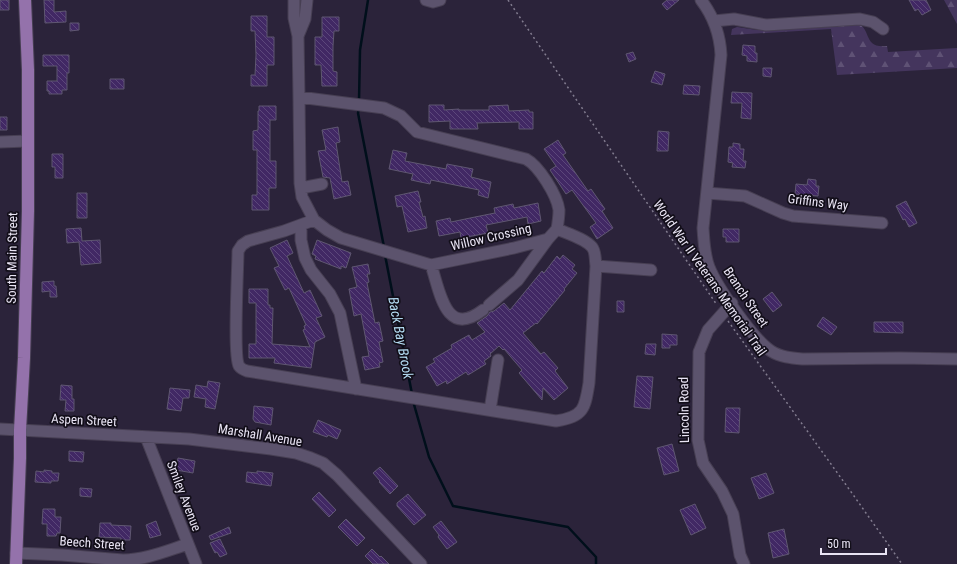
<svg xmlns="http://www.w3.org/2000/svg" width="957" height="564" font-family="'Roboto Condensed',sans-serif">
<defs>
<pattern id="forest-firs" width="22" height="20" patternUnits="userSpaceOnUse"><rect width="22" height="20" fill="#44355d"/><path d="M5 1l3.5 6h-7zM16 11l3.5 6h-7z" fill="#5f5275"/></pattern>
<pattern id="building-back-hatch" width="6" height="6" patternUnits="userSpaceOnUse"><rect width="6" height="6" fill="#412864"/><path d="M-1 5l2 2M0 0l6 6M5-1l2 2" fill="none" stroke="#5c477b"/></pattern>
</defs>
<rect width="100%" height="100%" fill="#2b233a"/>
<path fill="url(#forest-firs)" d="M944 0H957V24Z
M857 24C872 27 862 49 887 46L888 52 957 48V68L837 75 831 29 731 35 732 29 737 27 757 30Z"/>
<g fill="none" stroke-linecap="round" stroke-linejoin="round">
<path stroke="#000f1b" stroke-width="2.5" d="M359 101 360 50 368 0
M359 108 358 113 384 247
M385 255 412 394
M413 401 429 457 453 506 568 527 596 557V564"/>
</g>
<path fill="url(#building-back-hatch)" stroke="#5f5771" d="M0 0H9V10H0Z
M44 0H54V12L66 11V22L45 23Z
M667 0H679L667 10 662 4Z
M909 0H926L931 10 922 15 918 9 915 11Z
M251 16H267V37H274V65H267V86H251V75H255L256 55 255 31H251Z
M322 17H339V31H334L333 46V71L337 72V86H322L321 65H315V37H322Z
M70 23H79V30L70 31Z
M743 45 755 46V53H757V62L747 61V56L742 55Z
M633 52 636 59 629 62 626 54Z
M43 55H69V73H67V90H62V94H49V91H47V81H57V66H43Z
M763 68H772L771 77 763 76Z
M655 71 665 74 662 85 651 82Z
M110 79H124V89H110Z
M684 85 700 86 699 95 683 94Z
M732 92 752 93 751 119 741 118 742 103H731Z
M429 105H444V110L459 109V110H489V106L508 105 509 111 529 110V112H533V129H519V122L477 123 478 129H450V121L429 122Z
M259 106H276V120H270V161H276V188H269V210H252V195H257V150H253V131L258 130V111H259Z
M0 117H7V130H0Z
M338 127 340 142 336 143 342 182 348 181 351 195 334 199 330 178 323 177 318 151 326 150 322 130Z
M658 131 669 132 668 151H657Z
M558 140 566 153 563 155 588 191 591 189 605 209 602 211 613 228 597 239 590 227 596 223 572 190 566 194 550 170 556 166 544 149Z
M733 143 740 144V149H744L743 161H746L745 168 732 167 733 163 728 162 729 147H733Z
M393 150 407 153 405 161 446 169 447 164 473 169 471 177 491 182 488 198 478 195 479 190 431 180 430 184 411 180 413 174 389 169Z
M52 154H63V178H55V167H52Z
M808 179 816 180V186H819L818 196 795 194 796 184 807 185Z
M418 191 421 202H419L423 217 425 216 427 228 408 232 402 206 397 207 395 196Z
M77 193H87V218H77Z
M906 201 917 223 909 227 905 219 903 220 896 206Z
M538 203 541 221 528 224 527 217 486 225 488 233 461 238 460 232 439 236 436 221 450 218 451 222 475 217 495 213 494 208 513 204 514 208Z
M81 228 82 241 100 240 101 263 81 265 79 242 67 243 66 229Z
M723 229H739V242H726V237H723Z
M287 240 293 253 287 256 304 293 310 290 322 316 316 318 325 337 315 342 311 368 274 363 275 358H249V344H256V303H249V289H268V305H270V308H273L272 344 310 347 303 330 305 329 304 326 306 325 301 314 289 288 285 290 274 268 279 266 270 248Z
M317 240 351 253 346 268 341 266V269L315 259 316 256 312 254Z
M563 255 575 265 572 269 577 273 564 289 565 290 537 324 536 323 523 333 541 354 544 352 558 368 555 371 568 388 554 400 543 388 542 400 519 373 522 370 504 349 503 350 499 346 490 354 491 356 484 361 486 364 468 375 466 372 447 384 446 381 437 386 426 367 435 362 433 359 452 348 451 345 469 335 472 340 485 332 477 323 487 316 490 312 494 311 504 303 510 310 542 271 544 273 557 256 560 259Z
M368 264 370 274H367L369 282 367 283 375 323 379 322 383 341 379 342 383 362 379 363 380 367 365 370 362 357 369 356 361 314 354 316 349 289 357 287 352 267Z
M54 281V286H56L57 297H50V291L42 292V282Z
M772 292 782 305 773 312 763 299Z
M617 301H624V312H617Z
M823 317 837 327 831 335 817 326Z
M874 322H903V333L874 332Z
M662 334 677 335V345H670V348H662Z
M646 344H656L655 355 645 354Z
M637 376 653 377 650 409 634 407Z
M208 381 220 383 215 409 205 407 206 399 194 397 196 385 207 387Z
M61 385 72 386V399H74V411H65L66 400H60Z
M170 388 190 390 189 398H183L181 411 167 409Z
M254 406 273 408 271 425 255 422 253 419Z
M726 408H740L739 433 725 432Z
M318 420 341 430 337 439 328 435 327 437 313 432Z
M672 444 679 471 664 475 657 448Z
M69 451 84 452 83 462 69 461Z
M178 458 195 461 193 473 176 470Z
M380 467 398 486 390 494 379 482 380 481 373 473Z
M44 470 52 471V473H59L58 481H51V483L35 482 36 471 44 472Z
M257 471 273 473 271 486 246 482 247 472 257 473Z
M766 473 774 493 759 499 751 478Z
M80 488 92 489 91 497 80 496Z
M319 492 336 510 329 517 312 499Z
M408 494 426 515 414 525 397 506V503Z
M695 504 706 528 691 535 680 510Z
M43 509H55V517H61L60 533H57L56 536H47V524H42Z
M346 519 365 538 357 546 338 527Z
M156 521 161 535 150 538 146 525Z
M441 521 457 542 447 549 438 537 439 535 433 527Z
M100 523H111V525L131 526 130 540H121V538L99 537Z
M229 527 231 533 211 540 209 536Z
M784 529 789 554 773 558 768 533Z
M220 539 227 554 220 557 217 552 215 553 210 543Z
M372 549 380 557 381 556 389 564H373L365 556Z"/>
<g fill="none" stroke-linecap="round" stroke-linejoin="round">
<g stroke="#473f53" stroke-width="13">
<path id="minor" d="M294 0V18L298 36 299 97 384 108 401 116 417 132 526 159C539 166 557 195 559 210 559 216 558 223 557 229L548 239 514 248 431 265 341 238 327 230 314 220 302 197 300 183 299 97
M426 0 433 2 440 0
M701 0C714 17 720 34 721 55L703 228C704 241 704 254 709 267 717 287 753 339 771 351 780 357 792 358 803 359L900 358 957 359
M714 21 734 19 766 25 860 19 873 22 883 29
M298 36 305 19 307 0
M0 142 28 141
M301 188 322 184
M707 193 745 196 783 213 793 216 882 223
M314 220 284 231 248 241 242 245 238 251C238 269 233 356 239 366 241 369 244 370 247 371L556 421C584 417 585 408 589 383L596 266C595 260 596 252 592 247 584 238 568 234 557 229
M301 225V240L305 258 311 270 330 294 340 313 356 389
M431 265C440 291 445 339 483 310
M596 266 651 270
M732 303 708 330 699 352 698 440 703 463 722 491 733 514 740 555 744 564
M489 305 518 280 548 239
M490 410 498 360
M0 429 189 439 271 449 296 453 311 458 323 463 337 475 421 564
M146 437 196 564
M16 553 62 555 123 560C145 560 166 551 188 544"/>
</g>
<g stroke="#473f53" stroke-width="14">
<path id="major" d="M16 564 20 458V430L24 358 28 211V70L25 0"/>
</g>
<path stroke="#827c8f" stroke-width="1.5" stroke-dasharray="2 3" stroke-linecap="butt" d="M508 0 717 305
M728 321 854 496 902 564"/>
<use href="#minor" stroke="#5c536d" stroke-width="11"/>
<use href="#major" stroke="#9472ab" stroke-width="12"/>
</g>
<g text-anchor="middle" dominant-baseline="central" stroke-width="3.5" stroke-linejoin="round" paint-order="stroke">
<g font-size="13" fill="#e9e4f4" stroke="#120e19">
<text transform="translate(818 202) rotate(7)">Griffins Way</text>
<text transform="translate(491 237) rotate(-13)">Willow Crossing</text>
<text transform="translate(12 258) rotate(-89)">South Main Street</text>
<text transform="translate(710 278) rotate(55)">World War II Veterans Memorial Trail</text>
<text transform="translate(746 297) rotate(56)">Branch Street</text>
<text transform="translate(684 410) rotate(-91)">Lincoln Road</text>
<text transform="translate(84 420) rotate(3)">Aspen Street</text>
<text transform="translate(260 435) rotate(9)">Marshall Avenue</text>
<text transform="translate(184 496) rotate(69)">Smiley Avenue</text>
<text transform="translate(92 543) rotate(4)">Beech Street</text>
</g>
<g font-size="14" font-style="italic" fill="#b6def5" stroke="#120e19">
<text transform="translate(401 338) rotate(79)">Back Bay Brook</text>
</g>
</g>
<path d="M821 548v6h65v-6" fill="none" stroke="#e9e4f4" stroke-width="2"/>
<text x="827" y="548" font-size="12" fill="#e9e4f4" stroke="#120e19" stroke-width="3" paint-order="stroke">50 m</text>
</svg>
